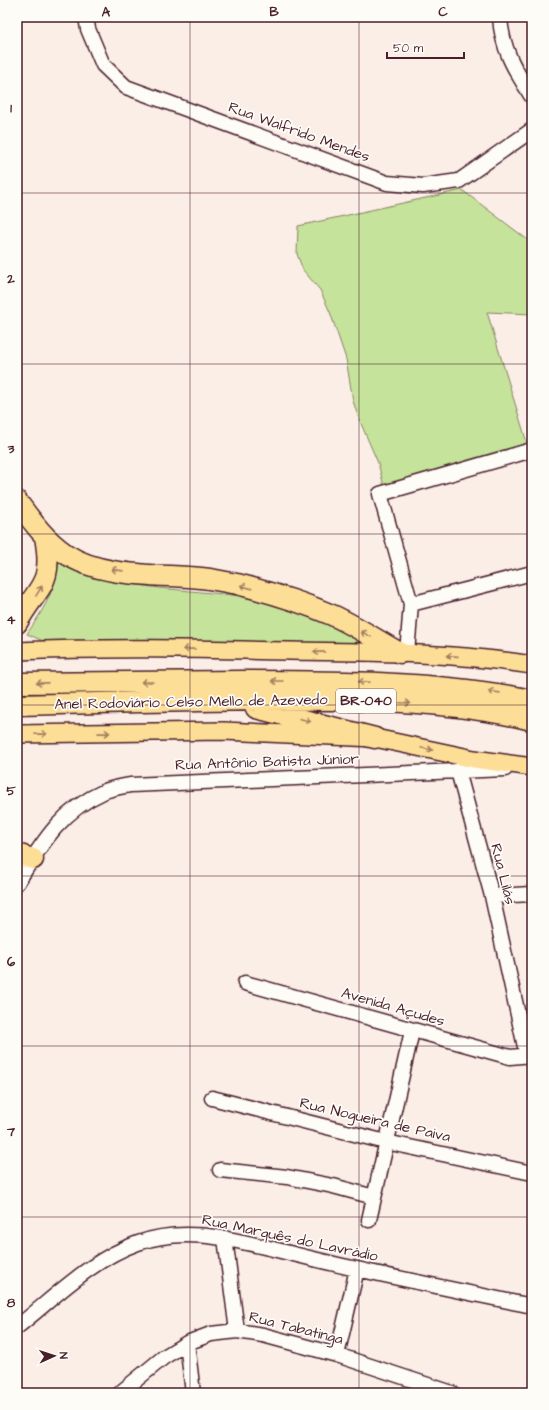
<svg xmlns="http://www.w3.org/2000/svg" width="549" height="1410" font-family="'Architects Daughter',sans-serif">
<rect width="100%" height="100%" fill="#faeee7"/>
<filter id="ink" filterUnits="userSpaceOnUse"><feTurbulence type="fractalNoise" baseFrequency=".025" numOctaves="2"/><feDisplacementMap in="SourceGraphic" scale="8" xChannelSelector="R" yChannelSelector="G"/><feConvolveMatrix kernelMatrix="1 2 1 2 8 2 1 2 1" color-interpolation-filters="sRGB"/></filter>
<g filter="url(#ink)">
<path fill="#c5e39b" stroke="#888163" d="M462 190 532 243V314L487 312 528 446 384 486 378 463 359 419 353 401 346 359 330 312 320 290 303 270 297 254 298 226Z
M58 548 92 578 159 588 243 596 330 622 386 647 64 650 27 634C45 607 61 582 58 548Z"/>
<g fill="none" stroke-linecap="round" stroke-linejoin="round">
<g stroke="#4a1f2b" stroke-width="17">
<path id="minor" d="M86 17 88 29 103 65 126 87 387 183 423 186 459 181 532 130
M500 17C502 50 515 70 532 97
M411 604 532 573
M407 653 411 604 380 494 532 450
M458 771 492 896 527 1056
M17 883C41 845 60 811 103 792 111 788 121 787 130 785L505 769
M492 896 532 894
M245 983 510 1057 532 1055
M212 1098 386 1142 532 1173
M220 1170 287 1177 333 1186 374 1197
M369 1220 412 1031
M225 1238 237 1331
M17 1327C55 1297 92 1259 138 1243 182 1227 226 1238 269 1248 298 1255 328 1263 357 1269 415 1282 474 1294 532 1306
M187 1343 193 1393
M337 1355 357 1269
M120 1393 164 1357 187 1343 211 1334 237 1331 263 1335 337 1355 452 1393"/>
</g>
<g stroke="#4a1f2b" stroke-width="20">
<path id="major" d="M17 651C108 647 199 649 290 651 371 652 452 652 532 665
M17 734 224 731 375 738 474 759 532 767"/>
</g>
<g stroke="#4a1f2b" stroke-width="23">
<path id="highway" d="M17 501C31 520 45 540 66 554 102 578 159 574 201 578 213 579 225 582 237 584 269 592 302 602 332 615 355 625 378 641 400 653
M17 623C38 585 54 586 45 537
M17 683C91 682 166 682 240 681 338 681 436 681 532 700
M17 705C99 703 180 701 262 700 352 699 444 699 532 720
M256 708 375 738
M17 854 33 859"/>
</g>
<use href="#minor" stroke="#fdfcf7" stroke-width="14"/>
<use href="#major" stroke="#fdde96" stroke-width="17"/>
<use href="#highway" stroke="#fdde96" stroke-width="20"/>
</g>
<defs><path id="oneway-shaft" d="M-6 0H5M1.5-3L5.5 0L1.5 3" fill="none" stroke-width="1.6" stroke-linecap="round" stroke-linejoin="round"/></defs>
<g stroke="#a47e60">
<use href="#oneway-shaft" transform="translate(117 570) rotate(-172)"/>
<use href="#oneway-shaft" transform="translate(246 587) rotate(-164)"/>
<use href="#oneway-shaft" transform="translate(39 591) rotate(-58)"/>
<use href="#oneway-shaft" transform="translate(366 634) rotate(-151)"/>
<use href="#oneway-shaft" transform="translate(189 649) rotate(-179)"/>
<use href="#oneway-shaft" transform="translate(319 652) rotate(-179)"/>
<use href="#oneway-shaft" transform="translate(452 656) rotate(-176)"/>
<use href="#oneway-shaft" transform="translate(277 681) rotate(180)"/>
<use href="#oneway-shaft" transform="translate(147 682) rotate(180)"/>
<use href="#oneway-shaft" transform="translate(364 682) rotate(-178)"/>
<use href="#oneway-shaft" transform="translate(42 683) rotate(179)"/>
<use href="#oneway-shaft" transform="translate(494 692) rotate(-172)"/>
<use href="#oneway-shaft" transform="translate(405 703) rotate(3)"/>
<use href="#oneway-shaft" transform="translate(305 720) rotate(15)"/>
<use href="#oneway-shaft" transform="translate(104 733) rotate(-1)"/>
<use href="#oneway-shaft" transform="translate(41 734) rotate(-1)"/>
<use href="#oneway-shaft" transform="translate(427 749) rotate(12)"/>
</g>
</g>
<path fill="none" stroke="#4a1f2b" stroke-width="1" stroke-opacity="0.55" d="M190 17V1393M359 17V1393M17 193H532M17 364H532M17 534H532M17 705H532M17 876H532M17 1046H532M17 1217H532"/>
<g text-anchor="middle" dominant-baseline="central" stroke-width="3.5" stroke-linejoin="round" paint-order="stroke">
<rect fill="#fdfcf7" stroke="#806168" stroke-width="1" x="336" y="689" width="60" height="24" rx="3"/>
<g font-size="14" font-weight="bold" fill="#4a1f2b">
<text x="366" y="701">BR-040</text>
</g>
<g font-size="15" fill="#4a1f2b" stroke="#fdfcf7">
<text transform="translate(299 132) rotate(20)">Rua Walfrido Mendes</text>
<text transform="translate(191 702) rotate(-1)">Anel Rodoviário Celso Mello de Azevedo</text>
<text transform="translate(267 762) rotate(-2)">Rua Antônio Batista Júnior</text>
<text transform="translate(503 874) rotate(76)">Rua Lilás</text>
<text transform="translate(393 1007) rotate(16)">Avenida Açudes</text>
<text transform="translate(375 1120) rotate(13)">Rua Nogueira de Paiva</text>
<text transform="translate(290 1238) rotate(12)">Rua Marquês do Lavrádio</text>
<text transform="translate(296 1328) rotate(14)">Rua Tabatinga</text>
</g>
</g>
<rect width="549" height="1410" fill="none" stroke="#fdfcf7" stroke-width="44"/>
<g transform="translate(54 1356) rotate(87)" stroke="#fdfcf7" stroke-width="3" paint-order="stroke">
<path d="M0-3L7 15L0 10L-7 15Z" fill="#4a1f2b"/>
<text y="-6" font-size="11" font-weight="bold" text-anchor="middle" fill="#4a1f2b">N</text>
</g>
<path d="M387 52v6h77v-6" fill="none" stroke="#4a1f2b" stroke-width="2"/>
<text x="393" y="52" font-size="12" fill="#4a1f2b" stroke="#fdfcf7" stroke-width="3" paint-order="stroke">50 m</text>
<rect x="22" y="22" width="505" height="1366" fill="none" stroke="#4a1f2b" stroke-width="1.5"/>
<g font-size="13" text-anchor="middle" font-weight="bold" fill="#4a1f2b">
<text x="106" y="16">A</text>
<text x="274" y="16">B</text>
<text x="443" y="16">C</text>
<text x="11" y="112">1</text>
<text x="11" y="283">2</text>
<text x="11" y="453">3</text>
<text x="11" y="624">4</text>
<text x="11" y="795">5</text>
<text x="11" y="966">6</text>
<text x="11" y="1136">7</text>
<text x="11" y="1307">8</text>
</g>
</svg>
